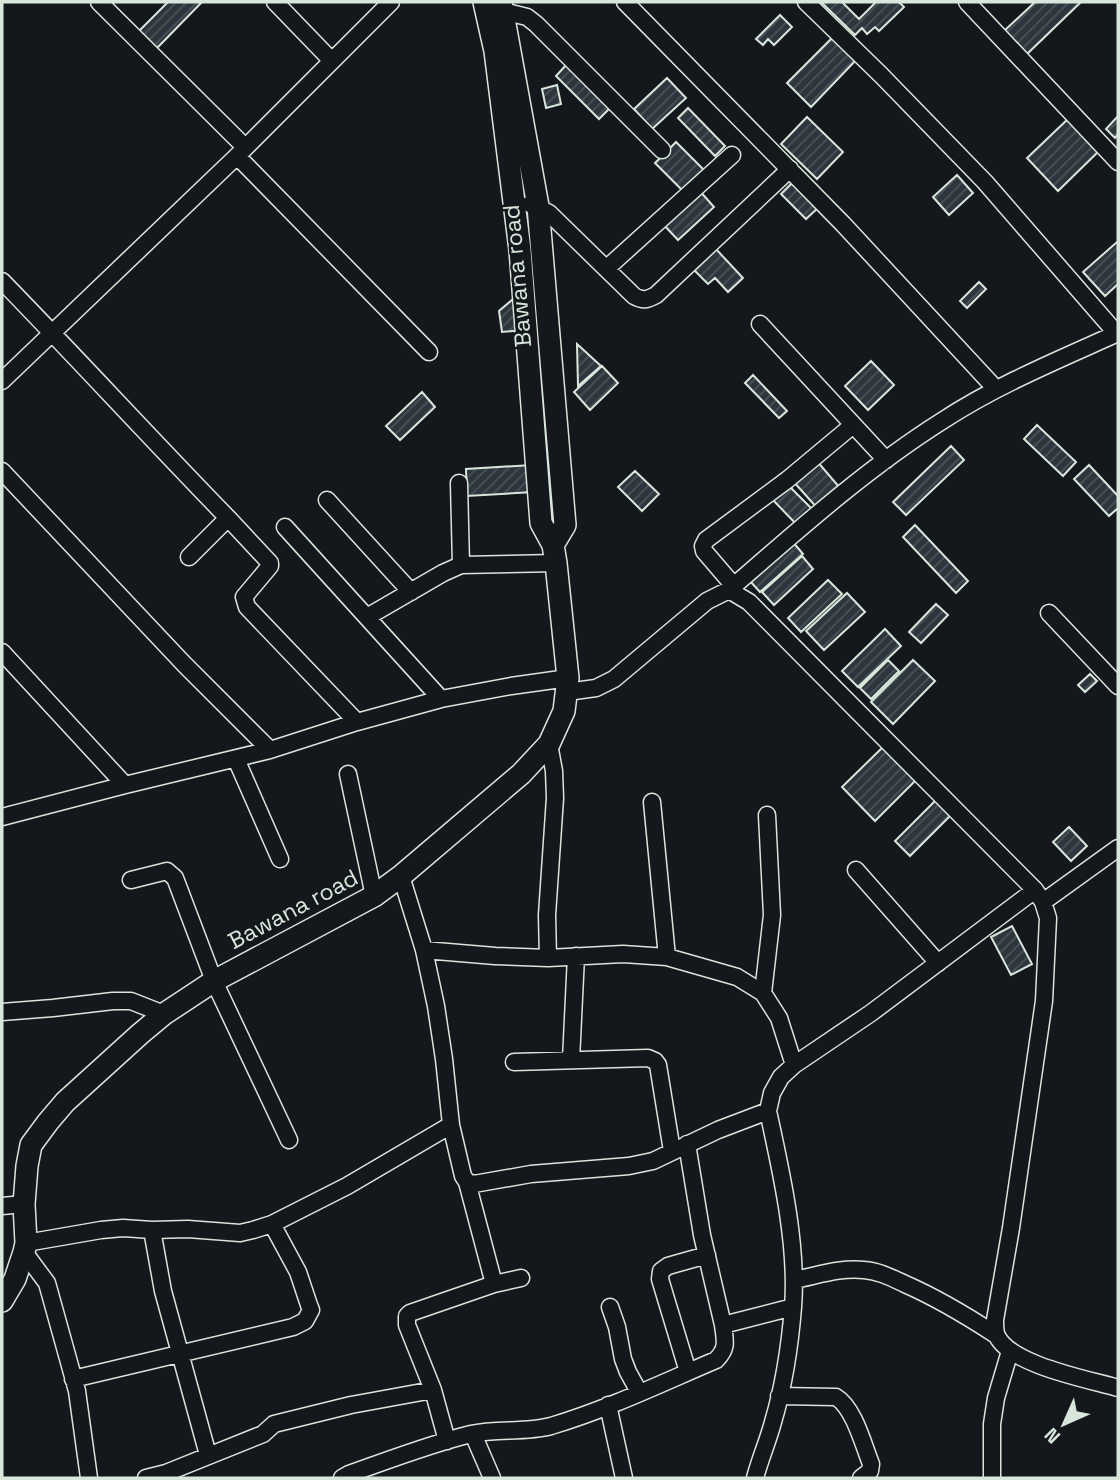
<svg xmlns="http://www.w3.org/2000/svg" width="1120" height="1480" font-family="'Space Grotesk',sans-serif">
<defs>
<pattern id="building-hatch" width="6" height="6" patternUnits="userSpaceOnUse" patternTransform="scale(1.75)"><rect width="6" height="6" fill="#2c363c"/><path d="M-1 1l2-2M0 6l6-6M5 7l2-2" fill="none" stroke="#4a5358"/></pattern>
</defs>
<rect width="100%" height="100%" fill="#14181c"/>
<path fill="url(#building-hatch)" stroke="#d8e6dc" stroke-width="2" d="M168 2H202L157 48 139 31Z
M821 2H842L859 19 876 2H899L904 7 879 31 875 27 867 34 862 28 855 35Z
M1035 2H1081L1027 54 1004 31Z
M780 15 792 27 774 45 768 39 763 45 756 39Z
M834 36 857 59 811 107 787 83Z
M567 64 611 107 599 119 556 76Z
M667 78 686 98 652 129 634 109Z
M557 85 561 104 546 108 542 89Z
M688 108 725 146 715 156 678 118Z
M1118 116V134L1115 138 1106 129Z
M807 117 843 152 817 179 781 144Z
M1069 118 1100 150 1058 191 1027 158Z
M676 142 707 173 686 194 655 163Z
M957 175 973 193 949 215 933 197Z
M794 181 819 207 806 219 781 194Z
M698 189 714 207 678 240 662 223Z
M1117 242 1118 244V284L1105 296 1083 272Z
M715 248 743 278 728 292 715 278 708 284 693 269Z
M979 282 986 289 967 308 960 301Z
M519 294 523 330 502 332 499 311Z
M577 344 601 366 578 386Z
M871 361 894 385 868 410 845 386Z
M602 366 618 383 590 410 574 392Z
M753 375 787 411 779 418 745 383Z
M422 392 435 407 400 440 386 426Z
M1037 425 1076 462 1063 476 1024 439Z
M951 446 964 460 906 515 893 502Z
M816 460 840 488 818 509 793 481Z
M532 465 533 492 467 496 466 469Z
M1089 465 1118 496V508L1109 516 1074 479Z
M635 471 659 494 642 511 618 487Z
M786 483 814 511 799 527 771 498Z
M915 525 968 581 956 593 903 537Z
M792 541 803 554 760 592 749 580Z
M802 556 813 569 774 605 762 592Z
M828 580 842 594 801 632 788 618Z
M847 593 865 612 824 650 806 631Z
M936 604 948 615 921 643 909 632Z
M885 629 901 646 858 687 842 671Z
M888 660 899 671 871 699 860 688Z
M913 660 935 681 893 724 871 702Z
M1090 674 1097 681 1085 692 1078 685Z
M884 746 917 779 875 821 842 787Z
M939 797 954 812 910 856 895 841Z
M1069 827 1087 846 1071 861 1053 842Z
M1012 926 1032 964 1011 975 991 937Z"/>
<g fill="none" stroke-linecap="round" stroke-linejoin="round">
<g stroke="#d8e6dc" stroke-width="19">
<path id="minor" d="M99 2 245 147
M275 2 332 61
M625 2 843 224 996 389
M806 2 881 75 985 182 1117 334
M967 2 1118 162
M503 11 527 17 536 24 662 150
M237 156 429 352
M530 204 549 213 634 296C643 301 647 300 656 295L790 169
M607 268 732 155
M2 281C78 359 152 440 228 518L189 557
M760 324 886 460
M2 381 237 156 391 2
M2 471 184 664 270 750
M459 483 461 565
M327 500 411 592
M228 518 270 563V566L244 597 247 607 357 722
M285 527 441 699
M734 586 704 551 703 546 706 540 787 480 853 425
M729 590C797 531 866 469 942 421 997 385 1058 360 1118 333
M1049 613 1118 686
M367 617 443 573 461 565 556 563
M2 652 125 785
M567 692 596 688 614 679 707 601 729 590 749 602 1035 890 1043 902 1048 918 1044 1001 1011 1228 995 1320C995 1325 995 1332 997 1336 1011 1365 1087 1379 1118 1388
M236 759 280 859
M348 774 374 896
M652 802 667 957
M2 817 125 785 270 750 357 722 441 699 511 686 568 678
M856 870 938 963
M401 876 424 950 495 956 548 958 547 915 555 798 554 771 549 744
M131 880 167 871 175 878 214 981 289 1140
M1043 902 1118 848
M424 950 436 1006 444 1059 451 1125 463 1176 467 1182 474 1184 531 1174 629 1166 653 1161 718 1130 768 1111
M548 958 623 954 667 957 737 977 763 993 779 1018 794 1065
M763 993 772 915 767 815
M2 1012 53 1008 113 1001H131L164 1014
M571 1060 576 956
M514 1062 648 1058 655 1061 658 1065 672 1151
M687 1144 702 1235 723 1325
M2 1206 24 1204
M152 1230 163 1291 208 1455
M26 1243 101 1230 123 1228 152 1230 188 1229 240 1233 253 1230 272 1224 347 1186 451 1125
M24 1252 47 1283 77 1391 89 1478
M794 1280C816 1276 841 1267 864 1270 879 1271 892 1278 905 1284 937 1298 967 1316 996 1335
M494 1284 521 1278
M610 1307 617 1327 623 1359 628 1372 639 1392
M688 1372 660 1279 661 1271 668 1266 707 1255
M73 1379 293 1327 305 1321 311 1310 309 1305 298 1272 272 1224
M433 1390 407 1325V1316L410 1313 494 1284 467 1182
M779 1396 836 1397C854 1408 863 1444 871 1464L870 1471 861 1478
M608 1405 624 1478
M473 1434 492 1478
M146 1478 166 1473 263 1434 274 1424 351 1405 433 1390 447 1441
M342 1478 349 1474C389 1460 430 1444 471 1434 497 1428 525 1433 551 1426 608 1409 662 1383 716 1360 728 1348 725 1341 723 1325L793 1307
M755 1478C760 1459 768 1441 773 1422 784 1385 790 1345 793 1307 798 1245 781 1171 768 1111L772 1093 781 1077 794 1065 871 1013 1035 890
M992 1478V1424L996 1398 1010 1351"/>
</g>
<g stroke="#d8e6dc" stroke-width="24">
<path id="major" d="M501 2 538 206 565 525 553 545
M2 1301 15 1279 24 1252 26 1243 24 1204 27 1166 31 1145 48 1122 65 1102 140 1034 164 1014 214 981 374 896 401 876 521 774 549 744 564 711 568 678 556 563 553 545 541 523 520 250 495 51 484 2"/>
</g>
<use href="#minor" stroke="#14181c" stroke-width="16"/>
<use href="#major" stroke="#14181c" stroke-width="21"/>
</g>
<g text-anchor="middle" dominant-baseline="central" stroke-width="5" stroke-linejoin="round" paint-order="stroke">
<g font-size="23" fill="#d8e6dc" stroke="#14181c">
<text transform="translate(517 276) rotate(-95)">Bawana road</text>
<text transform="translate(293 909) rotate(-28)">Bawana road</text>
</g>
</g>
<rect width="1120" height="1480" fill="none" stroke="#d8e6dc" stroke-width="7"/>
<g transform="translate(1064 1424) rotate(225)" stroke="#14181c" stroke-width="5" paint-order="stroke">
<path d="M0-5L12 26L0 18L-12 26Z" fill="#d8e6dc"/>
<text y="-10" font-size="19" font-weight="bold" text-anchor="middle" fill="#d8e6dc">N</text>
</g>
</svg>
